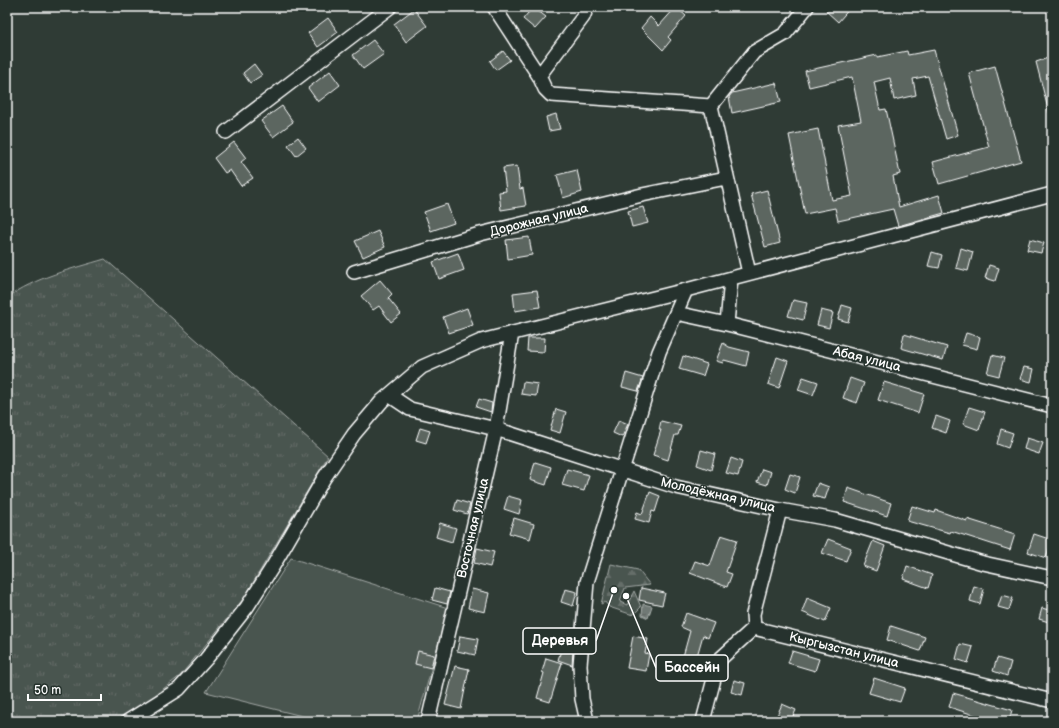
<svg xmlns="http://www.w3.org/2000/svg" width="1059" height="728" font-family="'Balsamiq Sans',sans-serif">
<defs>
<pattern id="grass-tufts" width="24" height="20" patternUnits="userSpaceOnUse"><rect width="24" height="20" fill="#4a544f"/><path d="M3 7l-1-3M5 7V3M7 7l1-3M15 17l-1-3M17 17v-4M19 17l1-3" fill="none" stroke="#656e69"/></pattern>
<pattern id="forest-firs" width="22" height="20" patternUnits="userSpaceOnUse"><rect width="22" height="20" fill="#4a544f"/><path d="M5 1l3.5 6h-7zM16 11l3.5 6h-7z" fill="#656e69"/></pattern>
<pattern id="water-ripples" width="26" height="14" patternUnits="userSpaceOnUse"><rect width="26" height="14" fill="#707975"/><path d="M2 4q2-2 4 0t4 0M15 11q2-2 4 0t4 0" fill="none" stroke="#5e6260"/></pattern>
</defs>
<rect width="100%" height="100%" fill="#2f3b35"/>
<filter id="ink" filterUnits="userSpaceOnUse"><feTurbulence type="fractalNoise" baseFrequency=".025" numOctaves="2"/><feDisplacementMap in="SourceGraphic" scale="8" xChannelSelector="R" yChannelSelector="G"/><feConvolveMatrix kernelMatrix="1 2 1 2 8 2 1 2 1" color-interpolation-filters="sRGB"/></filter>
<g filter="url(#ink)">
<path fill="url(#grass-tufts)" stroke="#a4aaa7" d="M105 259 328 456 244 598 180 676 137 709 111 721H7V298C35 277 72 269 105 259Z"/>
<path fill="url(#forest-firs)" stroke="#a4aaa7" d="M611 564 638 570 650 585 625 588 620 602 627 605 634 591 641 607 633 615 609 607 605 602 601 604Z"/>
<path fill="#4a544f" stroke="#a4aaa7" d="M291 558 448 608 417 721H322L206 692Z"/>
<path fill="url(#water-ripples)" stroke="#a9afac" d="M643 604 652 606 648 618 642 615Z"/>
<path fill="#5b6661" stroke="#fff" d="M533 7 546 17 535 29 523 19Z
M676 7 686 16 668 37 671 40 663 50 641 28 650 17 659 26Z
M830 7H851L838 22 826 11Z
M414 9 427 26 406 42 394 24Z
M328 18 338 32 318 47 308 33Z
M373 40 384 54 363 69 353 55Z
M934 50 958 135 946 139 928 76 913 79 916 95 894 100 890 78 874 82 880 110 886 109 900 174 893 176 899 207 939 195 944 213 898 226 893 209 838 221 835 208 805 214 789 135 818 129 832 200 852 196 838 125 861 121 852 77 809 87 805 71 877 55V57L907 51 908 55Z
M503 51 510 60 496 70 490 61Z
M1048 58 1052 72V113H1049L1036 62Z
M254 64 262 75 250 83 243 73Z
M995 66 1021 161 939 184 933 162 989 147 969 73Z
M330 71 340 85 318 102 308 88Z
M776 83 781 102 732 113 729 97 732 93Z
M282 106 293 122 273 137 261 121Z
M556 114 560 129 549 131 546 117Z
M298 137 306 148 296 156 288 145Z
M234 142 246 158 241 162 253 178 241 186 230 170 225 173 214 158Z
M517 166 520 189 523 188 526 206 501 210 499 192 506 191 503 168Z
M577 170 582 192 563 198 557 175Z
M767 190 780 243 765 247 751 194Z
M447 204 454 223 431 231 424 212Z
M643 207 648 223 632 227 628 211Z
M378 231 385 247 363 257 355 241Z
M529 237 532 255 508 259 506 240Z
M1030 239 1044 243 1041 253 1027 250Z
M961 248 973 252 968 271 956 268Z
M932 252 942 255 939 268 928 266Z
M458 253 464 270 439 279 433 262Z
M989 265 999 268 995 281 985 278Z
M380 280 392 294 388 298 401 314 391 322 379 306 373 310 361 296Z
M537 290 540 307 515 311 513 293Z
M793 300 807 303 803 320 788 316Z
M842 305 852 308 848 322 838 319Z
M467 308 473 325 449 333 443 317Z
M821 310 833 313 829 328 817 325Z
M966 333 980 337 977 349 962 345Z
M904 334 947 347 943 360 901 348Z
M528 338H545L544 352 527 351Z
M723 343 729 347 749 352 746 366 724 360 723 363 716 361Z
M992 355 1004 358 999 376 987 373Z
M683 356 707 364 703 376 679 369Z
M777 357 788 361 779 388 768 384Z
M1024 367 1034 369 1031 382 1020 379Z
M626 373 643 378 638 391 622 387Z
M803 377 818 382 813 395 798 390Z
M850 378 864 383 857 403 843 398Z
M523 382 538 384 536 396 521 394Z
M884 382 924 394 918 413 878 400Z
M479 399 492 403 491 412 476 407Z
M969 407 985 412 979 430 963 424Z
M556 409 566 412 560 433 550 430Z
M936 416 950 421 946 433 932 428Z
M619 420 628 424 622 437 613 433Z
M661 421 681 426 678 435H675L668 460 653 455 661 430H659Z
M420 428 430 431 426 443 416 440Z
M1001 429 1013 433 1008 448 997 444Z
M1027 438 1043 443 1039 454 1024 449Z
M701 450 715 454 711 470 697 465Z
M731 458 742 462 738 476 726 473Z
M535 462 551 467 546 485 530 480Z
M567 469 589 475 584 491 562 485Z
M762 469 771 472 767 485 757 482Z
M790 474 800 477 795 493 785 489Z
M818 483 829 487 825 499 813 496Z
M848 488 891 503 887 516 844 502Z
M650 492 660 496 655 512 652 511 649 523 635 519 637 512 642 514Z
M508 496 522 500 519 514 504 509Z
M457 500 470 504 467 514 454 510Z
M912 506 935 513 936 510 967 521V519L1015 534 1010 550 951 531 950 533 907 521Z
M514 518 534 524 530 539 509 533Z
M440 523 456 528 452 542 436 537Z
M1034 534 1052 540 1046 558 1028 552Z
M721 535 737 540 726 572 732 574 727 587 690 573 695 561 710 566Z
M828 539 851 548 846 561 822 553Z
M873 541 885 546 876 571 863 566Z
M477 548 494 552 490 567 474 563Z
M907 566 932 575 928 588 903 579Z
M974 586 984 589 980 604 970 601Z
M435 588 450 592 447 604 432 600Z
M641 588 665 593 662 605 639 600Z
M472 589 489 593 485 612 468 608Z
M565 589 577 592 573 606 561 602Z
M1002 595 1013 598 1009 610 998 607Z
M807 598 831 608 825 622 802 612Z
M1042 608 1052 611V623L1039 619Z
M686 613 714 623 708 638 703 635 695 663 682 660 690 631 681 627Z
M891 626 925 637 920 651 887 640Z
M460 636 478 639 475 655 457 651Z
M633 636 648 639 645 653 649 654 646 671 627 668Z
M960 644 973 647 968 663 956 659Z
M562 647 573 650 572 665 558 660Z
M418 651 434 655 431 668 415 664Z
M792 651 819 659 815 671 788 663Z
M546 658 562 663 550 702 537 698 544 673 542 672Z
M997 658 1011 662 1007 676 993 671Z
M455 666 469 669 461 709 445 705Z
M874 678 905 688 900 702 869 693Z
M734 680 745 683 742 695 731 692Z
M953 693 1012 710 1009 721H993L949 707Z
M782 704 796 710 791 721H784L776 718Z"/>
<g fill="none" stroke-linecap="round" stroke-linejoin="round">
<g stroke="#fff" stroke-width="16">
<path id="minor" d="M494 7 539 76 545 89 551 95 711 106
M539 76 583 17 587 7
M711 106 749 273
M711 106 754 52 785 34 807 7
M226 132 390 7
M354 272 480 234 642 195 726 178
M731 278 727 324 1052 406
M676 313 727 324
M389 395 410 409 496 429 676 487 780 510 835 520 983 563 1052 578
M780 510 753 614 754 628 1052 701
M128 721 179 689 206 659 247 607 273 566 324 478 354 434 382 401 422 367 481 341 686 290 1052 194
M428 721 496 429 512 333
M587 721 582 699 580 665 587 582 659 352 686 290
M703 721 719 660 754 628"/>
</g>
<use href="#minor" stroke="#26332d" stroke-width="13"/>
</g>
</g>
<g text-anchor="middle" dominant-baseline="central" stroke-width="3" stroke-linejoin="round" paint-order="stroke">
<g font-size="13" fill="#fff" stroke="#26332d">
<text transform="translate(539 220) rotate(-14)">Дорожная улица</text>
<text transform="translate(867 359) rotate(14)">Абая улица</text>
<text transform="translate(718 495) rotate(13)">Молодёжная улица</text>
<text transform="translate(473 528) rotate(-77)">Восточная улица</text>
<text transform="translate(844 650) rotate(14)">Кыргызстан улица</text>
</g>
</g>
<path fill="none" stroke="#fff" stroke-width="1.5" d="M614 590L596 641M626 596L656 668"/>
<g fill="#fff" stroke="#26332d" stroke-width="1.5">
<circle cx="614" cy="590" r="4"/>
<circle cx="626" cy="596" r="4"/>
</g>
<g fill="#26332d" stroke="#fff" stroke-width="1.5">
<rect x="523" y="628" width="73" height="26" rx="4"/>
<rect x="656" y="655" width="72" height="26" rx="4"/>
</g>
<g font-size="14" text-anchor="middle" font-weight="bold" fill="#fff">
<text x="560" y="645">Деревья</text>
<text x="692" y="672">Бассейн</text>
</g>
<rect width="1059" height="728" fill="none" stroke="#26332d" stroke-width="24"/>
<rect x="12" y="12" width="1035" height="704" fill="none" stroke="#fff" stroke-width="1.5" filter="url(#ink)"/>
<path d="M28 694v6h73v-6" fill="none" stroke="#ffffff" stroke-width="2"/>
<text x="34" y="694" font-size="12" fill="#ffffff" stroke="#26332d" stroke-width="3" paint-order="stroke">50 m</text>
</svg>
